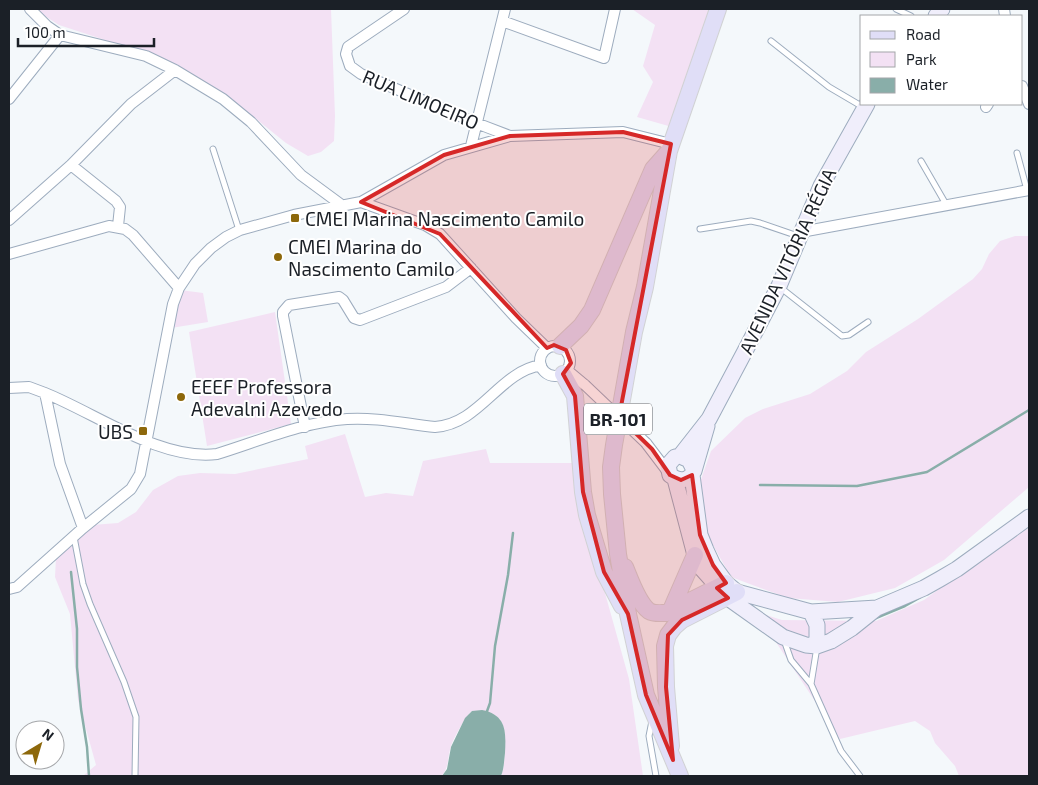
<svg xmlns="http://www.w3.org/2000/svg" width="1038" height="785" font-family="'Exo 2',sans-serif">
<rect width="100%" height="100%" fill="#f4f8fb"/>
<path fill="#f3e1f4" d="M34 9H331L335 116 334 141 321 152 308 156 286 143 225 94 166 60 59 25Z
M632 9H709L672 127 637 117 653 82 643 66 655 25Z
M1015 236H1029V487L944 560 895 588 838 602 788 598 731 577 702 526 698 488 711 451 745 418 763 409 810 394 847 371 866 352 918 319 973 279 982 269 989 254 1000 241Z
M180 290 203 293 208 322 171 328Z
M275 312 291 424 207 446 189 332Z
M345 434 365 497 386 493 413 496 423 461 486 449 490 463H574L586 525 629 679 643 776H501C505 767 504 758 505 748 506 721 501 711 472 711 466 716 454 737 451 746 447 758 450 764 442 776H83L96 765 78 700 70 614 55 577 56 558 92 525 118 523 136 512 153 490 178 476 200 473 235 474 308 459 305 446Z
M1029 528V776H959L955 766 935 743 930 731 915 721 840 739 756 612 782 620 876 621 924 600 998 546Z"/>
<path fill="#89aea9" d="M482 710C507 715 506 732 505 753 504 761 504 769 501 776H442L447 769 451 747 465 718 472 711Z"/>
<g fill="none" stroke-linecap="round" stroke-linejoin="round">
<path stroke="#89aea9" stroke-width="2.5" d="M760 485 857 486 927 472 1029 410
M71 572 77 629V667L81 709 87 747 89 776
M876 618 905 606 921 597
M486 714 490 703 495 646 508 575 513 533"/>
<g stroke="#9dacbe" stroke-width="7">
<path id="lane" d="M896 9 911 16
M771 41 829 87 863 107
M213 149 239 230
M1017 153 1027 190
M921 161 947 206
M700 229 751 221 760 223 798 236
M781 288 842 336 849 335 868 322
M74 537 83 584 90 604 124 682 136 717 135 776
M784 640 791 660 811 684 841 751 860 776
M811 684 817 647
M652 721 649 736 656 776"/>
</g>
<g stroke="#9dacbe" stroke-width="12">
<path id="street" d="M30 9 47 26 60 35 146 56 175 70 223 99 251 122 301 175 343 206
M404 9 348 47 346 54 350 66 361 74 476 123 510 136
M1004 9 1005 16
M502 21 604 58 615 9
M1022 86 1029 104
M9 99 60 35
M986 107 988 104
M471 146 505 9
M71 165 116 201 120 207 118 226
M361 202 425 225 440 234 516 318 547 348
M9 220 71 165 131 104 175 70
M801 232 1029 190
M9 254 109 226 125 229 133 235 179 288
M540 361a15 15 0 1 1 30 0a15 15 0 1 1-30 0Z
M567 370 585 385
M9 388 29 387 45 393C97 414 161 461 217 454 259 441 303 422 347 419 376 417 406 424 435 427 480 424 499 372 541 365
M45 393 60 464 83 528
M305 427 283 316V312L289 305 339 297 343 300 354 318 360 320 446 287 471 268
M646 443 668 472
M9 589 17 587 83 528 131 489 140 474 173 304 179 288 195 264 211 248 226 237 240 230 294 215 361 202 444 155 510 136 623 132 671 144"/>
</g>
<g stroke="#9dacbe" stroke-width="17">
<path id="secondary" d="M936 16 942 9
M680 456 709 419 744 353 779 286 821 186 867 104
M694 470 689 460 680 456 675 457 668 465 670 475C679 482 688 482 694 471L707 426
M692 475 700 535 706 550 713 565 726 583 737 592 811 612 877 608
M675 479 695 555 702 569 728 598 783 637 806 645 817 646 831 641 852 628 877 608 924 588 940 579 957 569 1029 517
M811 612 817 625V646"/>
</g>
<g stroke="#d1d2d4" stroke-width="18">
<path id="primary" d="M560 346 581 326 592 310 653 169 669 151
M563 374 575 396 583 492 587 515 604 572 622 606
M625 567C630 579 638 603 649 611 654 614 660 613 666 613L726 583
M671 610 695 555
M671 746 666 687 665 646 668 635 674 627 682 620 737 592
M680 776 646 695 628 614 618 554 612 494 611 467 614 445 634 332 645 287 669 151 718 9"/>
</g>
<use href="#lane" stroke="#fff" stroke-width="5"/>
<use href="#street" stroke="#fff" stroke-width="10"/>
<use href="#secondary" stroke="#f0eefb" stroke-width="15"/>
<use href="#primary" stroke="#e0def7" stroke-width="16"/>
<g stroke="#9dacbe" stroke-width="12" stroke-linecap="butt">
<path id="street-bridge" d="M585 385 646 443"/>
</g>
<use href="#street-bridge" stroke="#fff" stroke-width="10"/>
</g>
<path fill="#d62828" fill-opacity="0.2" stroke="#d62828" stroke-width="4" stroke-linejoin="round" d="M623 132 671 144 619 417 652 449 670 475 681 480 692 475 700 535 713 565 726 583 717 588 728 598 682 620 668 635 666 687 673 760 646 695 628 614 604 572 583 492 575 396 563 374 571 363 566 350 554 345 547 348 440 234 361 202 444 155 510 136Z"/>
<g fill="#8d680b" stroke="#fff" stroke-width="2">
<rect x="290" y="213" width="10" height="10" rx="2.5"/>
<circle cx="278" cy="257" r="5"/>
<circle cx="181" cy="397" r="5"/>
<rect x="138" y="426" width="10" height="10" rx="2.5"/>
</g>
<g text-anchor="middle" dominant-baseline="central" stroke-width="4" stroke-linejoin="round" paint-order="stroke">
<rect fill="#fff" stroke="#5f6368" stroke-width="1" x="584" y="403.5" width="68" height="31" rx="4"/>
<g font-size="18" font-weight="bold" fill="#1b2027">
<text x="618" y="419">BR-101</text>
</g>
<g font-size="19" fill="#1b2027" stroke="#fff">
<text transform="translate(421 99) rotate(23)">RUA LIMOEIRO</text>
<text transform="translate(787 261) rotate(-65)">AVENIDA VITÓRIA RÉGIA</text>
</g>
<g font-size="19" fill="#1b2027" stroke="#fff" text-anchor="start">
<text x="305" y="218">CMEI Marina Nascimento Camilo</text>
<text x="288" y="246">CMEI Marina do<tspan x="288" dy="22">Nascimento Camilo</tspan></text>
<text x="191" y="386">EEEF Professora<tspan x="191" dy="22">Adevalni Azevedo</tspan></text>
<text x="133" y="431" text-anchor="end">UBS</text>
</g>
</g>
<rect width="1038" height="785" fill="none" stroke="#1b2027" stroke-width="20"/>
<rect x="860" y="15" width="162" height="90" fill="#ffffff" stroke="#a4a6a9"/>
<rect x="870" y="31" width="25" height="8" fill="#e0def7" stroke="#a4a6a9"/>
<text x="906" y="40" font-size="15" fill="#1b2027">Road</text>
<rect x="870" y="52" width="25" height="15" fill="#f3e1f4" stroke="#a4a6a9"/>
<text x="906" y="65" font-size="15" fill="#1b2027">Park</text>
<rect x="870" y="78" width="25" height="15" fill="#89aea9" stroke="#a4a6a9"/>
<text x="906" y="90" font-size="15" fill="#1b2027">Water</text>
<g transform="translate(40 745) rotate(38)"><circle r="24" fill="#ffffff" stroke="#a4a6a9"/>
<path d="M0-4L9 19L0 12L-9 19Z" fill="#8d680b"/>
<text y="-8" font-size="14" font-weight="bold" text-anchor="middle" fill="#1b2027">N</text>
</g>
<path d="M18 38v8h136v-8" fill="none" stroke="#1b2027" stroke-width="2.5"/>
<text x="25" y="38" font-size="15" fill="#1b2027" stroke="#ffffff" stroke-width="4" paint-order="stroke">100 m</text>
</svg>
